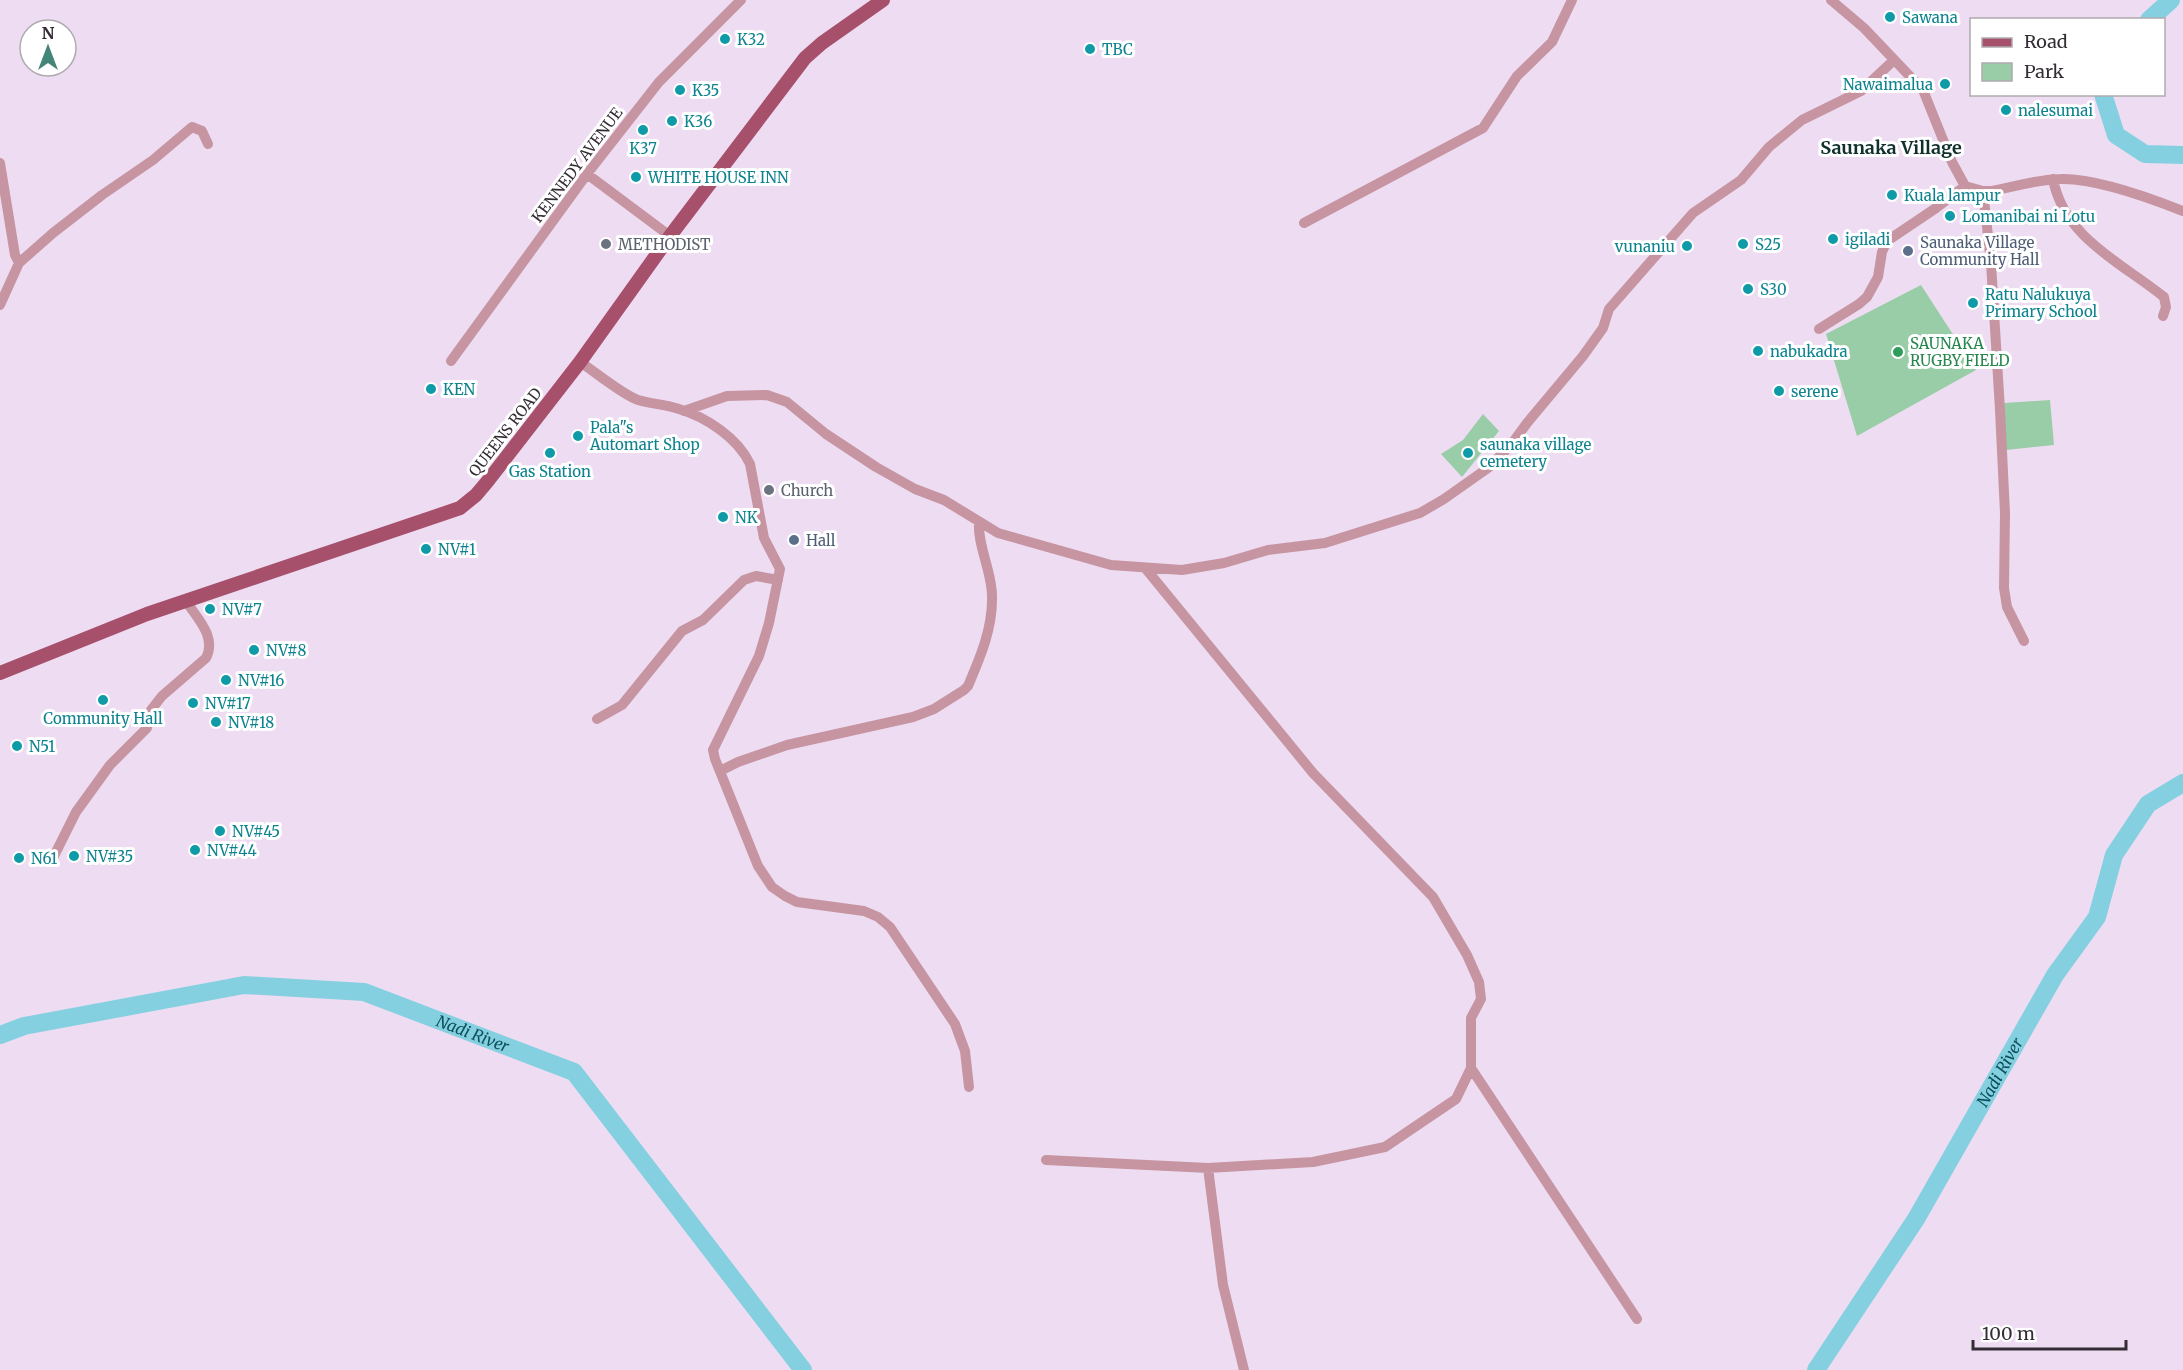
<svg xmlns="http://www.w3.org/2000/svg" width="2183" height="1370" font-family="Merriweather,serif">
<rect width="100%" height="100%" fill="#eeddf2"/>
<path fill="#98cda8" d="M1921 285 1976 370 1857 436 1826 334Z
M2050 400 2054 445 2006 450 2004 403Z
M1483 414 1499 431 1462 477 1441 454 1463 440Z"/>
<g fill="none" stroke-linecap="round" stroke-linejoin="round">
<g stroke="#84d0e0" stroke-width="18">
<path d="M2149 20 2171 0"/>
<path d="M2103 94 2116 135 2145 154 2183 155"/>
<path id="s1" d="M0 1035 24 1026 244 985 364 992 574 1072 803 1370"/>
<path id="s2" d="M1816 1370 1916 1219 2055 975 2097 917 2114 855 2148 804 2183 783"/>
</g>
<path stroke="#c795a2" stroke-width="10" d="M1831 0 1864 28 1923 90 1952 162 1965 186 1983 191H1992C2014 187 2038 179 2061 179 2096 178 2150 198 2183 211
M0 163 15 255 19 263 0 305
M587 174 670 236
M2053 179C2064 238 2122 263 2164 297L2166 307 2163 316
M1983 191 1991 263 2000 410 2005 513 2004 588 2007 607 2024 641
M1304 223 1483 128 1517 76 1552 42 1572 0
M19 263 53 233 102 195 153 160 192 127 202 131 208 144
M1819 329 1859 304 1867 297 1878 277 1882 252 1887 241 1936 208 1965 186
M451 361 587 174 659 82 741 0
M580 362C594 371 623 395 638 400 651 404 665 404 679 409 706 417 738 438 750 464L764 538 780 569 769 623 759 656 713 750 715 759 758 866 772 887 785 896 797 902 864 911 878 917 890 927 955 1024 965 1051 969 1087
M684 411 727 396 767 395 787 402 826 434 876 467 915 489 944 500 998 533 1111 565 1182 570 1224 563 1268 550 1325 543 1420 513 1444 499 1488 468 1511 445 1527 423 1583 356 1603 328 1609 309 1693 213 1741 180 1769 147 1802 120 1861 91 1894 60
M597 719 622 705 682 631 703 620 744 580 756 576 778 580
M720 771 738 762 787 745 913 717 934 709 964 690 968 686C980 658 993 628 992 596 992 572 977 544 979 522
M52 860 76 812 110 765 147 728 151 710 162 696 206 658C217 637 197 618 186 601
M1471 1068 1637 1319
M1046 1160 1208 1168 1313 1162 1385 1147 1456 1099 1471 1068V1018L1481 999 1479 982 1467 955 1433 897 1313 773 1146 569
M1208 1168 1223 1285 1244 1370"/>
<path stroke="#a7506c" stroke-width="14" d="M0 673 147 614 460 508 476 495 487 482 580 362 670 236 805 58 822 43 883 0"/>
</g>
<g fill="#0f9aa8" stroke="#fff" stroke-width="2">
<circle cx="1890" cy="17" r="6"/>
<circle cx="725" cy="39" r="6"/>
<circle cx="1090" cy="49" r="6"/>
<circle cx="1945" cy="84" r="6"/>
<circle cx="680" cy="90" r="6"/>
<circle cx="2006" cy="110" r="6"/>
<circle cx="672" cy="121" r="6"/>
<circle cx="643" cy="130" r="6"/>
<circle cx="636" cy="177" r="6"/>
<circle cx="1892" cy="195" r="6"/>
<circle cx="1950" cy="216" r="6"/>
<circle cx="1833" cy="239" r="6"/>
<circle cx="1743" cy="244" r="6"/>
<circle cx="1687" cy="246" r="6"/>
<circle cx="1748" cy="289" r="6"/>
<circle cx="1973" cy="303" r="6"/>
<circle cx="1758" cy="351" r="6"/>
<circle cx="431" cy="389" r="6"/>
<circle cx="1779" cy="391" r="6"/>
<circle cx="578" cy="436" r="6"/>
<circle cx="550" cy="453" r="6"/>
<circle cx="1468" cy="453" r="6"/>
<circle cx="723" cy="517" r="6"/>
<circle cx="426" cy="549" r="6"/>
<circle cx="210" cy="609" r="6"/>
<circle cx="254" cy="650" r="6"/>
<circle cx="226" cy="680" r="6"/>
<circle cx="103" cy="700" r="6"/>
<circle cx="193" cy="703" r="6"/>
<circle cx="216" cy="722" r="6"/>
<circle cx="17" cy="746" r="6"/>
<circle cx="220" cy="831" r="6"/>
<circle cx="195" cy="850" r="6"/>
<circle cx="74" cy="856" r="6"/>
<circle cx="19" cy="858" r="6"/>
</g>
<g fill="#6b7280" stroke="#fff" stroke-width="2">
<circle cx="606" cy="244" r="6"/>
<circle cx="769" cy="490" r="6"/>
</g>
<g fill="#5c6f8a" stroke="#fff" stroke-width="2">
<circle cx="1908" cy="251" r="6"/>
<circle cx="794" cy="540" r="6"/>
</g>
<circle fill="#2e9e5b" stroke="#fff" stroke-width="2" cx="1898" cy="352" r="6"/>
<g text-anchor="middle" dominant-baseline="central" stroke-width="6" stroke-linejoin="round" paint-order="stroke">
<g font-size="15" fill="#0d838f" stroke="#fff" text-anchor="start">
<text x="1902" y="17">Sawana</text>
<text x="737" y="39">K32</text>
<text x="1102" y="49">TBC</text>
<text x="1933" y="84" text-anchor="end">Nawaimalua</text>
<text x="692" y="90">K35</text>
<text x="2018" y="110">nalesumai</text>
<text x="684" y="121">K36</text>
<text x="643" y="148" text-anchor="middle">K37</text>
<text x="648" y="177">WHITE HOUSE INN</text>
<text x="1904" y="195">Kuala lampur</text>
<text x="1962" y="216">Lomanibai ni Lotu</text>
<text x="1845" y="239">igiladi</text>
<text x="1755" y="244">S25</text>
<text x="1675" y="246" text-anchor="end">vunaniu</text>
<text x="1760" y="289">S30</text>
<text x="1985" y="294">Ratu Nalukuya<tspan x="1985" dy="17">Primary School</tspan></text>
<text x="1770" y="351">nabukadra</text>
<text x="443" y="389">KEN</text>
<text x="1791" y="391">serene</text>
<text x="590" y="427">Pala"s<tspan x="590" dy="17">Automart Shop</tspan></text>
<text x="1480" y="444">saunaka village<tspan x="1480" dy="17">cemetery</tspan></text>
<text x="550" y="471" text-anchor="middle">Gas Station</text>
<text x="735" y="517">NK</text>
<text x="438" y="549">NV#1</text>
<text x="222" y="609">NV#7</text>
<text x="266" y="650">NV#8</text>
<text x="238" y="680">NV#16</text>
<text x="205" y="703">NV#17</text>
<text x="103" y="718" text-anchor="middle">Community Hall</text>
<text x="228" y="722">NV#18</text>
<text x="29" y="746">N51</text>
<text x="232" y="831">NV#45</text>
<text x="207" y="850">NV#44</text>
<text x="86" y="856">NV#35</text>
<text x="31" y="858">N61</text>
</g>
<g font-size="15" fill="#342d35" stroke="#fff">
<text transform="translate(577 165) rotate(-53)">KENNEDY AVENUE</text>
<text transform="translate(505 432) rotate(-52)">QUEENS ROAD</text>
</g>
<g font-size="15" fill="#4e5e75" stroke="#fff" text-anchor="start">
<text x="1920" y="242">Saunaka Village<tspan x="1920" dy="17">Community Hall</tspan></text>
<text x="806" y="540">Hall</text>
</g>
<g font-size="15" fill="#5b616d" stroke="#fff" text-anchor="start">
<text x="618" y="244">METHODIST</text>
<text x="781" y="490">Church</text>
</g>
<g font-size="15" fill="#27864d" stroke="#fff" text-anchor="start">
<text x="1910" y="343">SAUNAKA<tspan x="1910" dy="17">RUGBY FIELD</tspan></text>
</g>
<g font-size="16" font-style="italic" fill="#0b4f5b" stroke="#fff">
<text stroke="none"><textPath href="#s1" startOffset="486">Nadi River</textPath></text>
<text stroke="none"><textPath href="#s2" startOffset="350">Nadi River</textPath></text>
</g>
<g font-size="18" font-weight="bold" fill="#10312b" stroke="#fff">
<text x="1891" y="147">Saunaka Village</text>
</g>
</g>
<rect x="1970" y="18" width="195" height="78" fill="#ffffff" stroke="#aeabae" stroke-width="1.5"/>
<rect x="1982" y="38" width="30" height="9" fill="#a7506c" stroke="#aeabae" stroke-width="1.5"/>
<text x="2024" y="48" font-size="18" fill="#342d35">Road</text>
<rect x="1982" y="63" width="30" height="18" fill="#98cda8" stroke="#aeabae" stroke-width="1.5"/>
<text x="2024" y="78" font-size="18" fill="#342d35">Park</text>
<g transform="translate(48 48)"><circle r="28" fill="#ffffff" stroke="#aeabae" stroke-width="1.5"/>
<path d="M0-4.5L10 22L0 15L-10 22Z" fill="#438678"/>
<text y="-9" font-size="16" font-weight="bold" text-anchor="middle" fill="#342d35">N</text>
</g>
<path d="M1973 1340v9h153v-9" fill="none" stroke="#342d35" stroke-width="3"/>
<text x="1982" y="1340" font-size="18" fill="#342d35" stroke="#ffffff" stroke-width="4.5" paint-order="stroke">100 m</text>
</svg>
